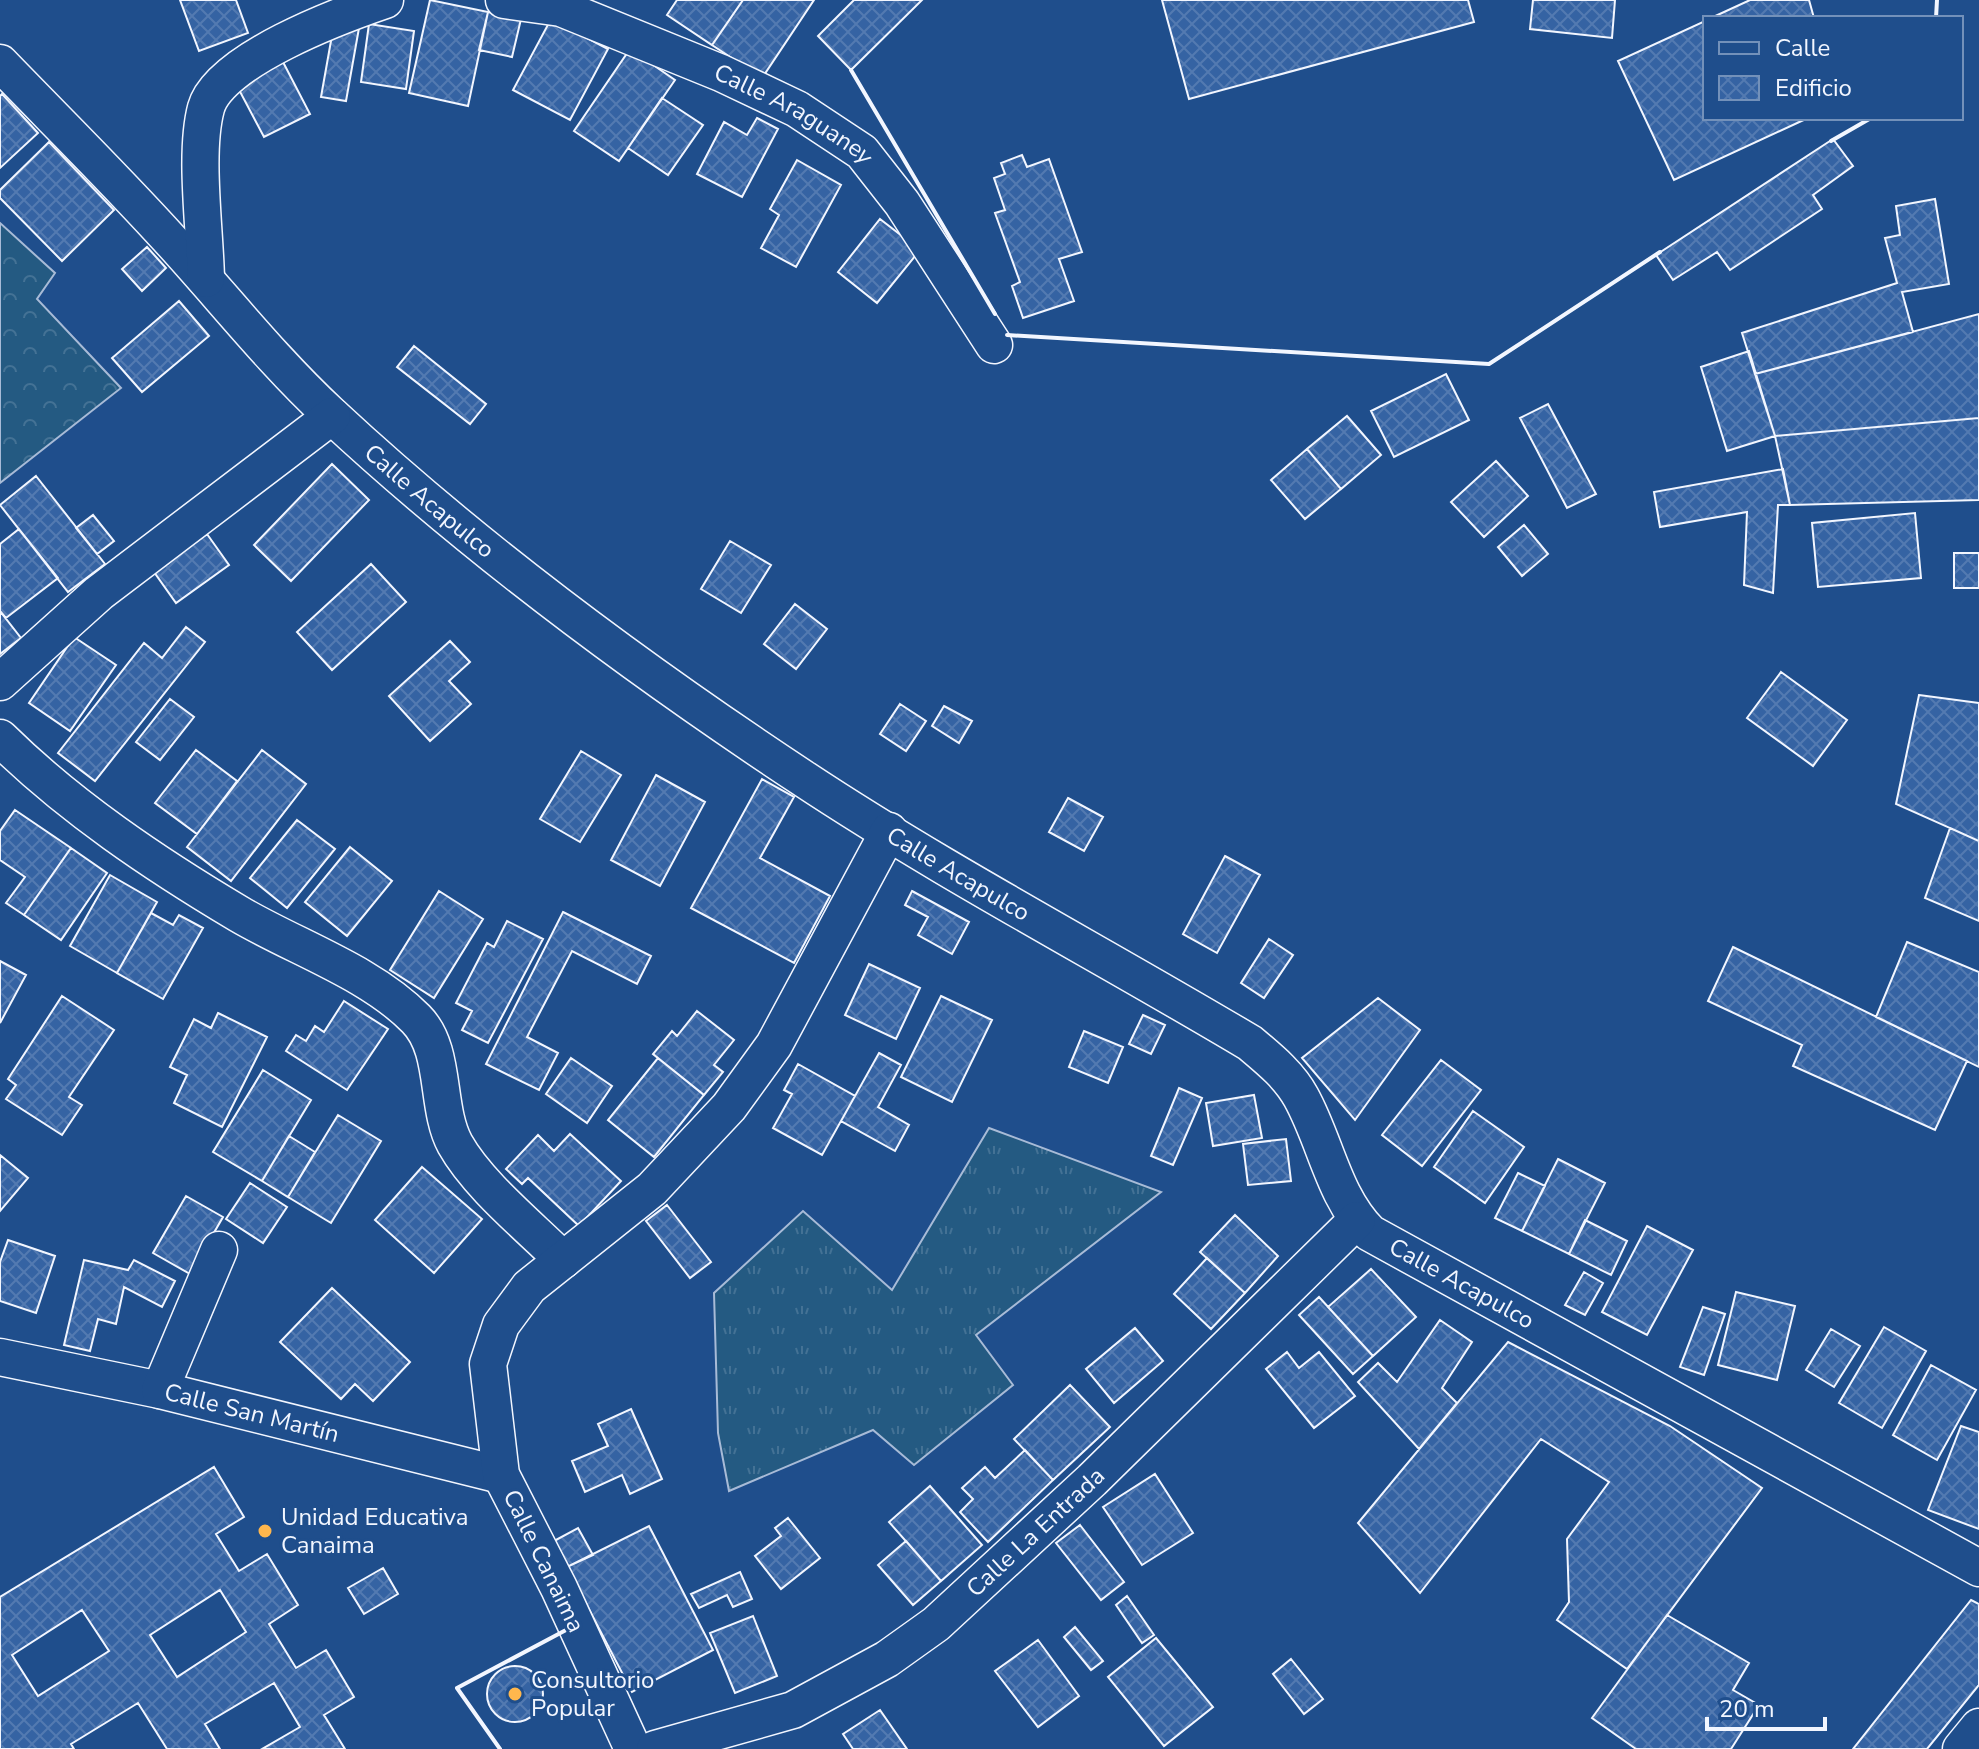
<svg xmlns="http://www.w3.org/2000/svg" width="1979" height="1749" font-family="'Nunito Sans',sans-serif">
<defs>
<pattern id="grass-tufts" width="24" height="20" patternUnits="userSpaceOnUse" patternTransform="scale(2)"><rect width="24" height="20" fill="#245a82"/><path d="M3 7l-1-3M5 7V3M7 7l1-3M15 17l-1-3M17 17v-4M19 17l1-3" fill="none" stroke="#447295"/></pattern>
<pattern id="forest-crowns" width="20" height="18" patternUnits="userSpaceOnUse" patternTransform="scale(2)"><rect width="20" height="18" fill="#245a82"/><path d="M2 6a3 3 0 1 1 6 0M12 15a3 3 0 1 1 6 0" fill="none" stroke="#447295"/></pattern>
<pattern id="building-cross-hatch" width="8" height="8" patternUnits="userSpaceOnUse" patternTransform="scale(2)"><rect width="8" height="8" fill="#3563a3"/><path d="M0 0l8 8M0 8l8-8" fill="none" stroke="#537ab1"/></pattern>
</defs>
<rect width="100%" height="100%" fill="#1f4e8c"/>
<path fill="url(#grass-tufts)" stroke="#a8bbd7" stroke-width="2" d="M989 1128 1161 1192 976 1335 1013 1385 914 1465 873 1430 729 1491 718 1433 714 1293 803 1211 892 1290Z"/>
<path fill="url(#forest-crowns)" stroke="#a8bbd7" stroke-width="2" d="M0 223 55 273 37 299 121 388 0 483Z"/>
<path fill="url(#building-cross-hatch)" stroke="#f2f6ff" stroke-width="2" fill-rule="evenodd" d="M180 0H236L248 33 199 51Z
M430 0 488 12 468 106 409 93Z
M677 0H743L712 45 667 15Z
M743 0H814L762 78 712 45Z
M854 0H922L851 70 818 36Z
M1162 0H1468L1474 22 1189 99Z
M1533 0H1615L1612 38 1530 29Z
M1750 0H1809L1814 18H1711Z
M488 12 521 19 512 57 479 50Z
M551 19 608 49 570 120 513 90Z
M1705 21V118H1808L1674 180 1618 61Z
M334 24 359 28 346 101 321 97Z
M369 24 414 31 406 89 361 82Z
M630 49 675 80 619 161 574 131Z
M283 62 310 114 264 137 237 86Z
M2 94 38 133 0 168V96Z
M662 98 703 125 668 175 628 148Z
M757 118 778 129 742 197 697 174 724 122 747 135Z
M1833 139 1853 166 1813 195 1822 209 1730 270 1717 252 1673 280 1656 255Z
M49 142 114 210 62 261 0 198V190Z
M1022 155 1027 167 1049 159 1082 252 1059 259 1074 301 1023 318 1012 286 1020 282 995 213 1005 210 994 178 1005 174 1001 163Z
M797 160 841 185 796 267 761 248 779 215 770 209Z
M1935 199 1949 284 1902 292 1913 332 1755 374 1742 333 1897 283 1885 238 1900 235 1896 206Z
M880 219 920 250 877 303 838 272Z
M147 247 166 268 142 291 122 269Z
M179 301 209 336 142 392 112 358Z
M1979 314V418L1775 436 1755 374Z
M414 346 486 404 470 424 397 367Z
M1749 351 1775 436 1727 451 1701 367Z
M1446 374 1469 420 1394 457 1371 411Z
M1548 404 1596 494 1567 508 1520 418Z
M1347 416 1381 455 1341 489 1307 449Z
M1979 418V500L1790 505 1775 436Z
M1307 449 1341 489 1305 519 1271 480Z
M1496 461 1528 496 1484 537 1451 502Z
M332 464 369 500 291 581 254 545Z
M1783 469 1790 505H1778L1773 593 1744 585 1747 512 1660 527 1654 492Z
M36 476 105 564 68 592 0 505Z
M1915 513 1921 578 1818 587 1812 523Z
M93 515 114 541 97 554 76 528Z
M1524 525 1548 554 1522 576 1498 547Z
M19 529 58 578 6 618 0 611V544Z
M207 534 229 565 176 603 154 572Z
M730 541 771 565 741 613 701 589Z
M1954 553H1979V588H1954Z
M371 564 406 602 332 670 297 632Z
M795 604 827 629 796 669 764 644Z
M0 611 21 638 0 654Z
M186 627 205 642 95 781 58 753 144 643 162 658Z
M74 637 116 665 70 731 29 703Z
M450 641 470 662 449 681 471 704 430 741 389 696Z
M1781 672 1847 720 1813 766 1747 718Z
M1919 695 1979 703V841L1896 804Z
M170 699 194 717 160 760 136 742Z
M900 704 926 721 906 751 880 734Z
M944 706 972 721 959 743 932 726Z
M196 750 237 781 197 834 155 803Z
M262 750 306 784 231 881 187 847Z
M581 751 621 775 580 842 540 819Z
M656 775 705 802 660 886 611 860Z
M762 779 794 797 760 858 830 896 794 963 691 908Z
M1068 798 1103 817 1084 851 1049 832Z
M15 810 71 848 24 915 6 903 25 877 0 860V831Z
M297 820 335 849 287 908 250 878Z
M1950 828 1979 841V921L1925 898Z
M350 847 392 881 347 936 305 902Z
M71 848 107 873 61 940 24 915Z
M1225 856 1260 875 1217 953 1183 934Z
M110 875 157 902 117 973 70 946Z
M439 891 483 919 434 998 390 970Z
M912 891 969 922 952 954 918 935 928 917 905 905Z
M563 912 651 956 637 984 572 951 527 1037 558 1053 539 1090 486 1064Z
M151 913 173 925 179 915 203 928 163 999 117 973Z
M507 921 543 939 488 1043 462 1030 472 1011 456 1003 487 943 494 947Z
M1269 939 1293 955 1264 998 1241 983Z
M1907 942 1979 972V1067L1876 1017Z
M1733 947 1967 1061 1935 1130 1793 1066 1802 1045 1708 1001Z
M0 961 26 975 0 1023Z
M869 964 920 988 896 1039 845 1015Z
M62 996 114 1030 69 1097 82 1105 62 1135 6 1099 16 1085 8 1079Z
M941 996 992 1020 952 1102 901 1077Z
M1378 998 1420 1030 1355 1120 1302 1058Z
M344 1001 388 1029 347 1090 286 1051 296 1035 306 1041 315 1026 324 1032Z
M697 1011 734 1040 714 1065 723 1072 704 1095 653 1054 672 1031 677 1036Z
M218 1013 267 1037 222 1127 174 1103 187 1075 170 1067 194 1019 211 1028Z
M1143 1015 1165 1025 1151 1054 1129 1044Z
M1084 1031 1123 1047 1108 1083 1069 1067Z
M879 1053 901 1065 878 1107 909 1125 895 1151 841 1121Z
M571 1058 612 1086 587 1123 546 1094Z
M658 1058 704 1095 654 1157 608 1120Z
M1441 1060 1481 1090 1422 1166 1382 1135Z
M798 1064 855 1096 822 1155 773 1128 792 1094 784 1090Z
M263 1070 311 1100 262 1181 213 1152Z
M1179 1088 1202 1098 1173 1165 1151 1156Z
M1254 1095 1262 1138 1213 1146 1206 1103Z
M1473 1111 1524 1147 1485 1203 1434 1167Z
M338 1115 381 1141 331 1223 288 1197Z
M570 1134 621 1181 579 1226 528 1178 522 1184 506 1169 538 1135 554 1151Z
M289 1136 315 1152 288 1197 262 1181Z
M1286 1139 1291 1181 1248 1185 1243 1144Z
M0 1155 28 1178 0 1211Z
M1558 1159 1605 1183 1569 1254 1522 1231Z
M422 1167 482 1219 434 1273 375 1220Z
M1518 1173 1545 1186 1522 1231 1495 1218Z
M250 1183 287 1207 263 1243 226 1219Z
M186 1196 223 1217 190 1274 153 1253Z
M667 1205 711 1262 690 1278 646 1221Z
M1235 1215 1278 1256 1245 1293 1200 1252Z
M1585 1220 1627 1241 1611 1275 1569 1254Z
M1647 1226 1693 1250 1647 1335 1602 1312Z
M8 1240 55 1256 36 1313 0 1301V1262Z
M1207 1258 1245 1293 1211 1329 1174 1294Z
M84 1260 128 1270 134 1260 175 1281 162 1307 124 1287 116 1324 98 1319 90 1351 64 1345Z
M1371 1269 1416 1317 1373 1356 1328 1307Z
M1584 1272 1603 1283 1585 1315 1565 1305Z
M332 1288 410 1362 373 1401 355 1384 341 1399 280 1342Z
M1736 1292 1795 1306 1777 1380 1718 1365Z
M1319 1297 1373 1356 1353 1374 1299 1315Z
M1703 1307 1725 1314 1704 1375 1680 1367Z
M1440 1320 1472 1342 1442 1388 1457 1403 1419 1449 1358 1382 1378 1363 1397 1382Z
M1884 1327 1926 1351 1882 1428 1839 1403Z
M1135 1328 1163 1361 1114 1403 1086 1369Z
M1831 1329 1860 1346 1834 1387 1806 1370Z
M1508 1342 1670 1426 1762 1488 1627 1669 1557 1620 1569 1602 1567 1539 1609 1482 1541 1439 1420 1593 1358 1523Z
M1287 1352 1299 1368 1319 1352 1355 1396 1314 1428 1266 1369Z
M1931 1365 1976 1390 1937 1460 1893 1435Z
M1070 1385 1110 1427 1053 1480 1014 1439Z
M631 1409 662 1479 630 1494 622 1475 585 1492 572 1461 608 1446 598 1424Z
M1961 1426 1979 1432V1529L1928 1510Z
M1025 1450 1053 1480 988 1542 960 1512 973 1499 962 1488 985 1467 995 1478Z
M214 1467 244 1517 216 1534 239 1571 267 1554 298 1605 269 1624 296 1668 326 1650 354 1697 324 1715 345 1749H262L300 1727 274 1683 205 1724 220 1749H167L138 1703 71 1744 74 1749H0V1597ZM220 1590 246 1632 177 1677 150 1635ZM82 1610 109 1651 38 1696 12 1655Z
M1155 1474 1193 1533 1142 1565 1103 1507Z
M930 1486 982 1545 941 1581 889 1522Z
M788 1518 820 1558 781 1589 755 1556 781 1536 775 1528Z
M1080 1525 1124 1582 1101 1600 1056 1543Z
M649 1526 713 1650 632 1692 567 1567Z
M578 1528 593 1555 567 1567 554 1541Z
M906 1541 941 1581 913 1605 878 1565Z
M383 1568 398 1594 364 1614 348 1588Z
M740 1572 752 1599 733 1607 727 1595 699 1608 691 1594Z
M1127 1596 1154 1635 1142 1643 1116 1605Z
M1971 1600 1979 1604V1685L1927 1749H1853Z
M1667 1615 1749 1663 1733 1690 1759 1705 1731 1749H1636L1592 1718Z
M753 1616 777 1676 735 1693 710 1633Z
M1075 1627 1103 1661 1091 1670 1064 1637Z
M1156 1638 1213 1707 1164 1746 1108 1677Z
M1038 1640 1079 1696 1038 1727 995 1671Z
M1291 1659 1323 1699 1304 1714 1273 1674Z
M487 1694a28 28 0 1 1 56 0a28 28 0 1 1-56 0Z
M880 1710 907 1749H853L843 1734Z"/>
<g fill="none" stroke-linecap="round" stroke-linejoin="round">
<g stroke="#f2f6ff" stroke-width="39">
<g id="street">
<path id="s1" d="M504 0 561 8 721 73 797 109 862 152 902 203 994 345"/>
<path id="s2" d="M0 63C58 123 117 181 173 243 225 300 273 361 330 414 475 549 636 668 801 777 946 873 1101 954 1250 1043 1269 1059 1289 1075 1301 1097 1326 1142 1333 1196 1370 1233L1979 1568"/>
<path d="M206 279C205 230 194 153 206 108 219 60 341 15 385 0"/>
<path d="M0 682 99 593 332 416"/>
<path d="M0 738C70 807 155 864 239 914 295 947 370 972 416 1019 447 1050 435 1107 455 1144 478 1185 529 1226 563 1260"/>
<path id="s3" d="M0 1357 160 1390 501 1475"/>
<path d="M160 1390 219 1250"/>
<path d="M633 1749 559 1588 501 1475 488 1364 501 1325 529 1287 652 1189 729 1107 774 1045 889 831"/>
<path id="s4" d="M655 1749 793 1710 887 1659 936 1624 1092 1480 1357 1220"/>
<path d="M1961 1749 1979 1727"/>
</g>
</g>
<use href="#street" stroke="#1f4e8c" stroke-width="36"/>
<path stroke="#f2f6ff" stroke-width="4" d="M1936 18 1937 0
M851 70 995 314
M1831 141 1871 118
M1007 335 1489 364 1660 252
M500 1749 457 1688 566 1630"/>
</g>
<g fill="#ffb74d" stroke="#1f4e8c" stroke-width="3">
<circle cx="265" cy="1531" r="8"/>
<circle cx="515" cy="1694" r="8"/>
</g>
<g text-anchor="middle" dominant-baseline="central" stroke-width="6" stroke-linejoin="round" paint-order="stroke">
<g font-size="24" fill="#f2f6ff" stroke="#1f4e8c">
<text stroke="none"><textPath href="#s1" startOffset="314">Calle Araguaney</textPath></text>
<text stroke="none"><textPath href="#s2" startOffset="614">Calle Acapulco</textPath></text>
<text stroke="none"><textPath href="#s2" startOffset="1262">Calle Acapulco</textPath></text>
<text stroke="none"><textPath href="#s2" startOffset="1932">Calle Acapulco</textPath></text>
<text stroke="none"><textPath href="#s3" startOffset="258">Calle San Martín</textPath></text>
<text stroke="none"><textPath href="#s4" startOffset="446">Calle La Entrada</textPath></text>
<text transform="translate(544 1561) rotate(64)">Calle Canaima</text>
</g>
<g font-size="24" fill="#f2f6ff" stroke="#1f4e8c" text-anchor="start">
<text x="281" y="1517">Unidad Educativa<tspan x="281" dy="28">Canaima</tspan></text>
<text x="531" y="1680">Consultorio<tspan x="531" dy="28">Popular</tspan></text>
</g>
</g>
<rect x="1703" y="16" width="260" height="104" fill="#1f4e8c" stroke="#7391ba" stroke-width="2"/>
<rect x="1719" y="42" width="40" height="12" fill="#1f4e8c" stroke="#7391ba" stroke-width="2"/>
<text x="1775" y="56" font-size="24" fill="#f2f6ff">Calle</text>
<rect x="1719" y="76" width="40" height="24" fill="url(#building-cross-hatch)" stroke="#7391ba" stroke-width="2"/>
<text x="1775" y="96" font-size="24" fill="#f2f6ff">Edificio</text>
<path d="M1707 1717v12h118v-12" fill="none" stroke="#f2f6ff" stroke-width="4"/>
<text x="1719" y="1717" font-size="24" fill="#f2f6ff" stroke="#1f4e8c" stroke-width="6" paint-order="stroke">20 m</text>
</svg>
